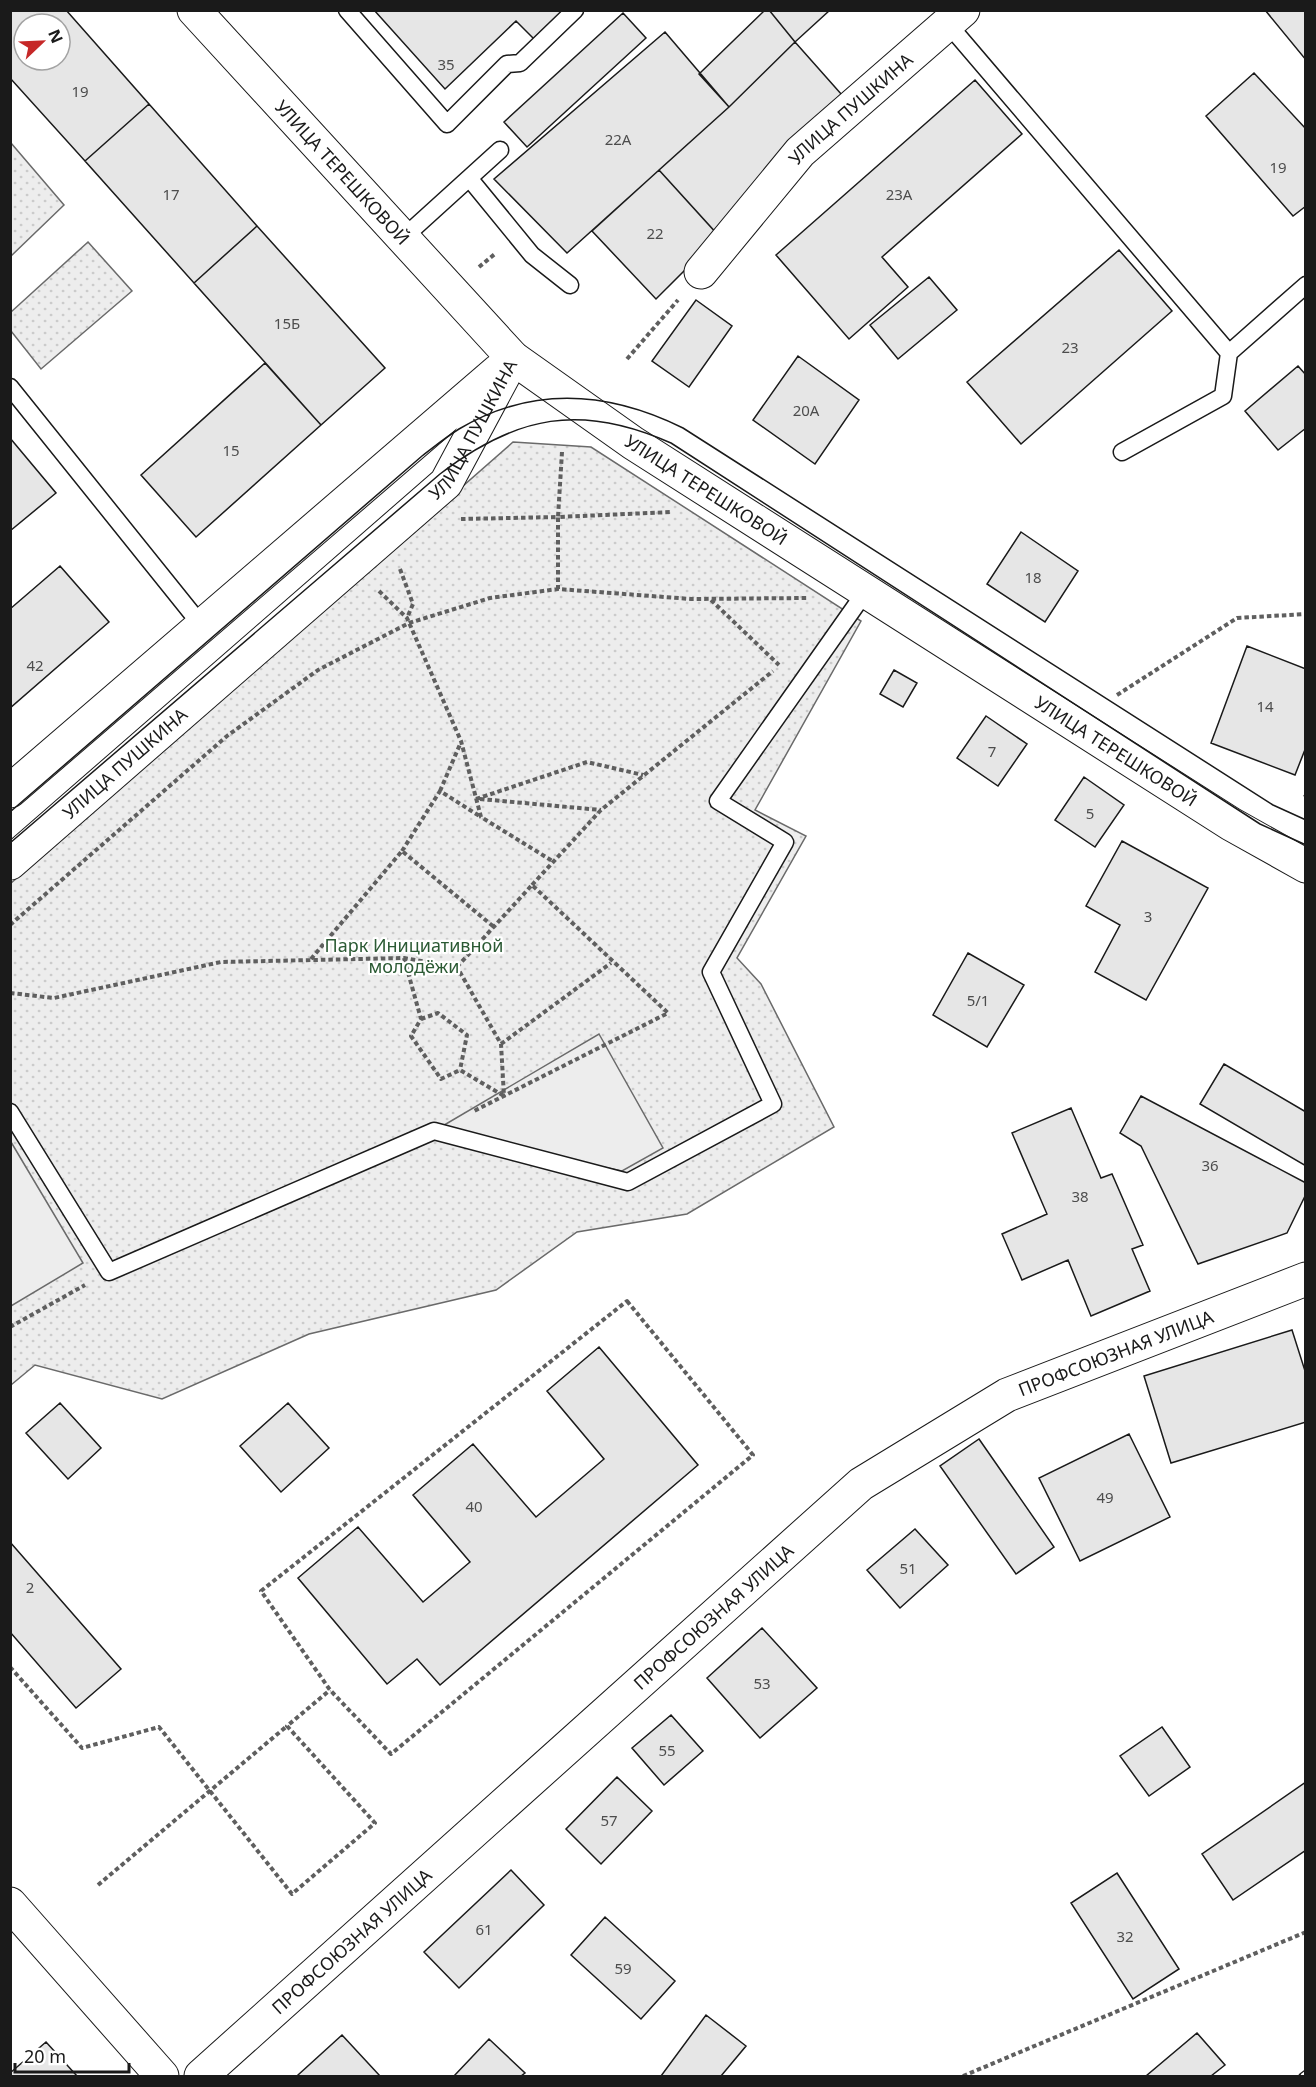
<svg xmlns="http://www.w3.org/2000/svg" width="1316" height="2087" font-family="'Noto Sans',sans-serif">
<defs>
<pattern id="park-dots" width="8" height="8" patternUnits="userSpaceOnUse" patternTransform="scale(1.5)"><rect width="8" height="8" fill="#ededed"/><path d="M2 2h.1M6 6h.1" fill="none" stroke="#cbcbcb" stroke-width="1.8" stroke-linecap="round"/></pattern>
</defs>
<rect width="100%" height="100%" fill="#fff"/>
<path fill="url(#park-dots)" stroke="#6a6a6a" stroke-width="1.5" d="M11 143 64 205 11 256H10Z
M88 242 132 291 41 369 11 331V312Z
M513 442 591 447 861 621 755 810 806 836 737 958 761 984 834 1127 687 1214 577 1232 496 1290 309 1334 162 1399 35 1365 11 1385 10 884Z"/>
<path fill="#ededed" stroke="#6a6a6a" stroke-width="1.5" d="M599 1034 663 1148 622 1171 434 1131Z
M11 1142 83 1263 11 1306H10Z"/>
<path fill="#e6e6e6" stroke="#1a1a1a" stroke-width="1.5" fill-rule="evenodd" d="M11 10H66L149 104 85 161 10 78ZM24 24H60V60H24Z
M374 10H565L534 39 516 21 445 89Z
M765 10H769L795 42 729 107 699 74Z
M769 10H830L795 42Z
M1265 10H1306V60Z
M623 13 646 38 527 147 504 122Z
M665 32 729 107 567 253 494 179Z
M795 42 842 95 719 236 659 170 729 107Z
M1254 73 1306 129V206L1293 216 1206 116Z
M975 80 1022 134 882 257 908 287 849 339 776 255Z
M149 104 257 226 194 283 85 161Z
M659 170 719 236 656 299 592 231Z
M257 226 385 368 321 425 194 283Z
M1119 250 1172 311 1021 444 967 382Z
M929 277 957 310 898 359 870 325Z
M696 300 732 326 689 387 652 361Z
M798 356 859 400 815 464 753 420Z
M265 363 321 425 196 537 141 475Z
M1298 366 1306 375V428L1278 450 1245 411Z
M10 438 56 493 10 531Z
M1021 532 1078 571 1045 622 987 584Z
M60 566 109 622 10 708V609Z
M1247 646 1306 669V747L1295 775 1211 743Z
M894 670 917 683 903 707 880 694Z
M986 716 1027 744 998 786 957 758Z
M1084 777 1124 805 1095 847 1055 820Z
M1122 841 1208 888 1146 1000 1095 972 1120 925 1086 906Z
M968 953 1024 985 987 1047 933 1015Z
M1224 1064 1306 1112V1166L1200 1104Z
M1141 1096 1306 1183V1194L1287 1233 1198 1264 1141 1146 1120 1133Z
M1071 1108 1101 1178 1112 1174 1143 1245 1132 1249 1150 1291 1091 1316 1068 1260 1022 1280 1002 1234 1047 1214 1012 1133Z
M1292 1330 1306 1374V1422L1171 1463 1144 1376Z
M599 1347 698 1465 440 1685 417 1659 387 1684 298 1578 358 1527 423 1602 470 1562 413 1495 473 1444 536 1517 604 1459 547 1391Z
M60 1403 101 1448 68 1479 26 1433Z
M288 1403 329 1448 281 1492 240 1446Z
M1129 1434 1170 1517 1080 1561 1039 1478Z
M979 1439 1054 1547 1016 1574 940 1466Z
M915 1529 948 1565 900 1608 867 1570Z
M10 1542 121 1669 76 1708 10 1632Z
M762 1628 817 1688 760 1738 707 1678Z
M671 1715 703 1751 664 1785 632 1748Z
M1162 1727 1190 1767 1149 1796 1120 1756Z
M617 1777 652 1811 601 1864 566 1829Z
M1306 1782V1850L1233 1900 1202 1854Z
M511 1870 544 1905 459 1988 424 1952Z
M1117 1873 1179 1969 1133 1999 1071 1903Z
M605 1917 675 1981 641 2019 571 1955Z
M706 2015 746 2046 721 2076H661Z
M1197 2033 1225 2065 1211 2076H1146Z
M342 2035 380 2076H299L298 2075Z
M489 2039 525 2073 521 2076H454Z
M46 2042 77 2076H10V2073Z"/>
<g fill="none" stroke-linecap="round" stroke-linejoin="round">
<g stroke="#1a1a1a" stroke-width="19">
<path id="lane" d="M347 10 447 124 507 64 520 63 575 10
M948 24 1229 353 1306 285
M469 178 532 255 570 285
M403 238 500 150
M10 387 202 626
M1122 452 1223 396 1229 353
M10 1112 109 1272 434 1131 628 1182 773 1104 711 972 785 842 718 801 866 591"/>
</g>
<g stroke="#1a1a1a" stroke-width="35">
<g id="street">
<path id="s1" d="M701 272 800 152 963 10"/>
<path d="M10 791 498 371"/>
<path id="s2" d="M10 863 446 483 513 358"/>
<path d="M10 1904 162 2076"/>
</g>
</g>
<g stroke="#1a1a1a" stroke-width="35">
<g id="secondary">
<path id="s3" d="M194 10 513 358 633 443 1231 824 1306 866"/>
<path id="s4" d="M201 2076 861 1484 1007 1395 1306 1279"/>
</g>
</g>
<path stroke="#5f5f5f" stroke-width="4" stroke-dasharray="4.5 3" stroke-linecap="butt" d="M479 267 496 253
M627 359 678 300
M562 452 558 517 672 512
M461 519 558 517V589
M400 569 413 604 407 618
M379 591 407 618 461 741 481 817 554 862
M711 600 779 665
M1117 695 1237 618 1306 614
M440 791 461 742
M1304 797 1306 796
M476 799 587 762 643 775
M480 799 601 810
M402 851 440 791 481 817
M532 885 601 810 773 671
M10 925 227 736 318 670 409 623 490 598 558 589 691 599 807 598
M404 958 421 1019 411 1036 441 1079 460 1070 504 1096
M311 959 402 851 494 927
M457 967 532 885 668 1013 474 1111
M10 993 54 998 221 962 404 958 457 967 501 1044 504 1096
M421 1019 438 1013 467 1035 460 1070
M501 1044 611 963
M627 1301 753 1455 391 1754 330 1690 261 1591Z
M10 1327 85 1285
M10 1667 82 1748 159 1727 292 1894 375 1823 287 1726 330 1690
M98 1885 287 1726
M963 2076 1306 1932"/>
<use href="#lane" stroke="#fff" stroke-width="16"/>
<use href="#street" stroke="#fff" stroke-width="33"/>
<use href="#secondary" stroke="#fff" stroke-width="33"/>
<path stroke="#1a1a1a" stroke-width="1.5" d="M10 812 422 456C434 447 446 437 459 429 533 385 608 391 683 428L1273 805 1306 820
M10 843 440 474C517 415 581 403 671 443L1260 824 1306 845"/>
<g stroke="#1a1a1a" stroke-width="7">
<path id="rail" d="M1302 2076 1306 2073"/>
</g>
<use href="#rail" stroke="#fff" stroke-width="4.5" stroke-dasharray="14" stroke-linecap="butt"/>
</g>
<g text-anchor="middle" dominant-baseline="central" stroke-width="4.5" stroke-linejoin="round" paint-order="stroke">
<g font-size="15" fill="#4d4d4d">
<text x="446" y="64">35</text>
<text x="80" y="91">19</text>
<text x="618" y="139">22А</text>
<text x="1278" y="167">19</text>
<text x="171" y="194">17</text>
<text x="899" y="194">23А</text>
<text x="655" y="233">22</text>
<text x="287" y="323">15Б</text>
<text x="1070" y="347">23</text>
<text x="806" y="410">20А</text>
<text x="231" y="450">15</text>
<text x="1033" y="577">18</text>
<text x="35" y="665">42</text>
<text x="1265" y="706">14</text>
<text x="992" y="751">7</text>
<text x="1090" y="813">5</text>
<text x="1148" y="916">3</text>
<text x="978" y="1000">5/1</text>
<text x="1210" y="1165">36</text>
<text x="1080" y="1196">38</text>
<text x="1105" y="1497">49</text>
<text x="474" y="1506">40</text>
<text x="908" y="1568">51</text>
<text x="30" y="1587">2</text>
<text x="762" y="1683">53</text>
<text x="667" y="1750">55</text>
<text x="609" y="1820">57</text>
<text x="484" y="1929">61</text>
<text x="1125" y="1936">32</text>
<text x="623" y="1968">59</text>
</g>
<g font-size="18" fill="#1a1a1a" stroke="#fff">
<text stroke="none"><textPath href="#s1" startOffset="222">УЛИЦА ПУШКИНА</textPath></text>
<text stroke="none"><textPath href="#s3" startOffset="220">УЛИЦА ТЕРЕШКОВОЙ</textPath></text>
<text stroke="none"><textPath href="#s2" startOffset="638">УЛИЦА ПУШКИНА</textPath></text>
<text stroke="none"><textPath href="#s3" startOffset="706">УЛИЦА ТЕРЕШКОВОЙ</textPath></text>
<text stroke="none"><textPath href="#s3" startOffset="1192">УЛИЦА ТЕРЕШКОВОЙ</textPath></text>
<text stroke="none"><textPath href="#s2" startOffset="152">УЛИЦА ПУШКИНА</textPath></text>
<text stroke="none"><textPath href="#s4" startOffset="1174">ПРОФСОЮЗНАЯ УЛИЦА</textPath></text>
<text stroke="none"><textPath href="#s4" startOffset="688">ПРОФСОЮЗНАЯ УЛИЦА</textPath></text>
<text stroke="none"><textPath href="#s4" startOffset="202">ПРОФСОЮЗНАЯ УЛИЦА</textPath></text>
</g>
<g font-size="18" fill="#2b5a34" stroke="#fff">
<text x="414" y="945">Парк Инициативной<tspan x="414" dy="21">молодёжи</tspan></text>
</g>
</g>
<rect width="1316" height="2087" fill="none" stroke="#1a1a1a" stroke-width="24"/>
<g transform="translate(42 42) rotate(67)"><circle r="28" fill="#ffffff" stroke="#a3a3a3" stroke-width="1.5"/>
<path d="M0-4.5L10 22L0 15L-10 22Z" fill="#c62828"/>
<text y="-9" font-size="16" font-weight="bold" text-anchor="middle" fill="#1a1a1a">N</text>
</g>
<path d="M15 2063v9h114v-9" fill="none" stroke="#1a1a1a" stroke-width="3"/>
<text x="24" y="2063" font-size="18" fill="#1a1a1a" stroke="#ffffff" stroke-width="4.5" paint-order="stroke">20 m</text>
</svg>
